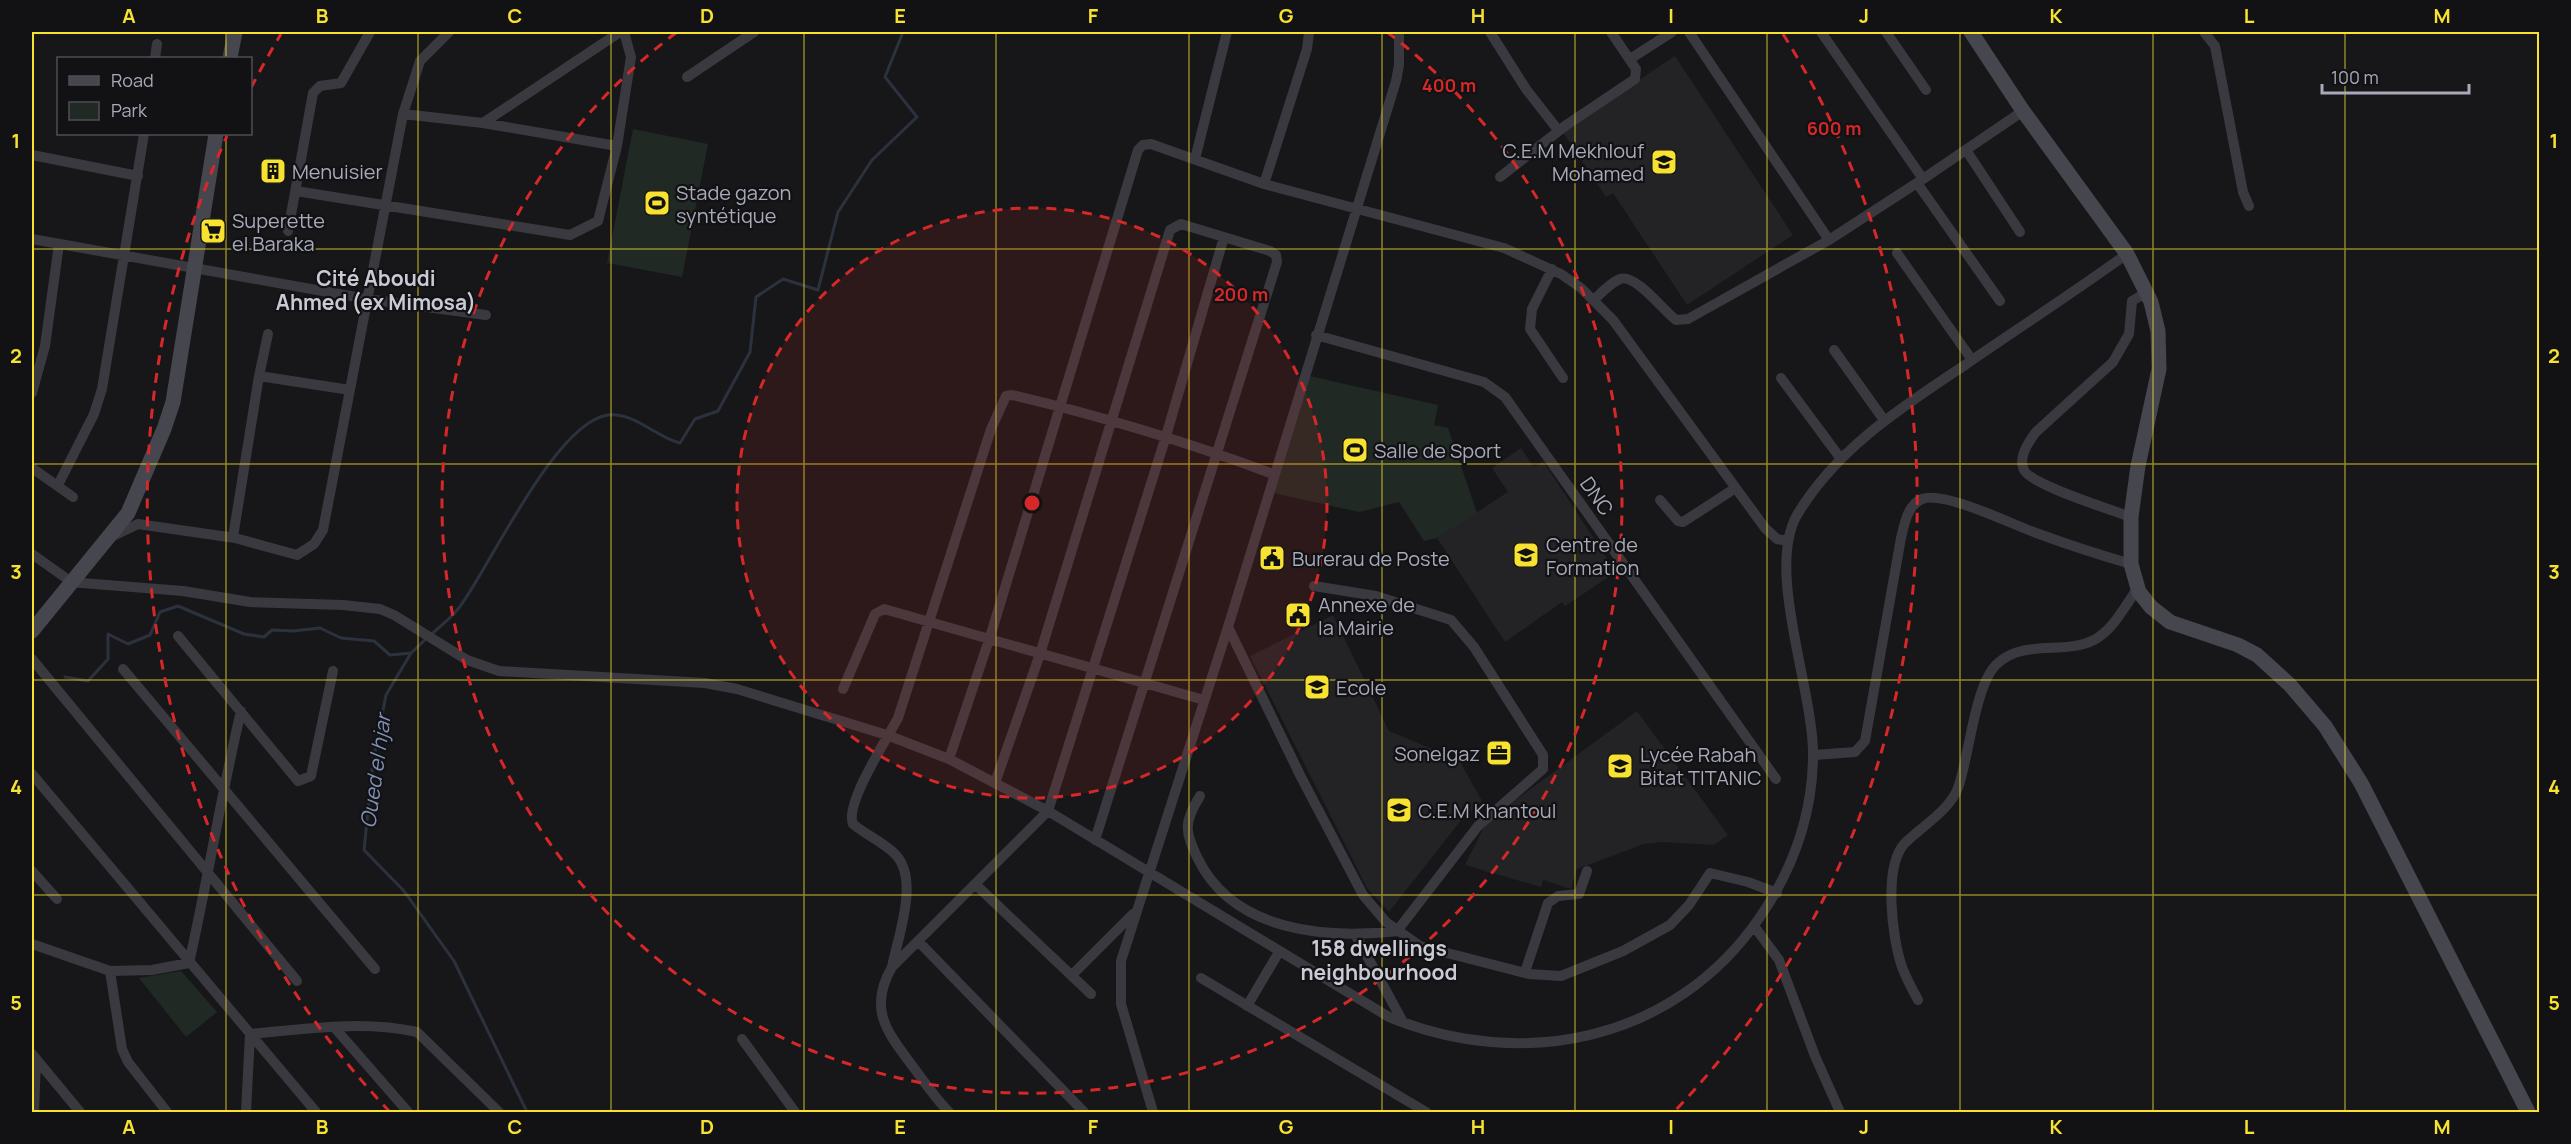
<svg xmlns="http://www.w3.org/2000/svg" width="2571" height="1144" font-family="Manrope,sans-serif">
<rect width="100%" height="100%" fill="#171719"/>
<path fill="#232326" d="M1675 56 1793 235 1687 305 1613 193 1606 197 1562 131Z
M1521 448 1534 467 1543 461 1616 572 1565 606 1562 602 1505 642 1437 538 1508 492 1492 468Z
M1333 615 1389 731 1459 760 1482 801 1462 819 1389 912 1367 888 1250 656Z
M1637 711 1728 835 1714 845 1662 842 1644 844 1577 869 1571 889 1543 880 1541 887 1465 865 1487 821Z"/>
<path fill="#202923" d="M633 129 708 144 682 277 607 263Z
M1305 375 1438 405 1434 425 1448 428 1477 513 1437 538 1424 541 1399 502 1359 512 1269 492Z
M181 971 217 1012 186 1037 139 978Z"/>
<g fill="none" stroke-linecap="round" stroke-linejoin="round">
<path stroke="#2c323d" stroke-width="3" d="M432 634C441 625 454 616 461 605 491 564 556 422 608 415 634 412 656 437 680 443L695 419 718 411 750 352 756 297 783 279 818 290 838 212 872 160 917 117 885 77 903 32
M427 638 411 653 386 695 373 762 364 850 404 891 454 961 527 1112
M65 677 88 681 108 659V634L128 644 150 635 160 612 178 606 244 634 264 637 272 630 293 631 320 628 341 638 374 641 390 655 411 653"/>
<path stroke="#3a3940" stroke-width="10" d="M1490 32 1526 89 1558 130
M1689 32 1829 240
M1821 32 1923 179 2023 111
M1886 32 1926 90
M2204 32 2215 46 2243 192 2249 206
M155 58 157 44
M1630 59 1672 32
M687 77 754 32
M403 114 483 123 617 146
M483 123 620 32
M1966 150 2020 232
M32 155 138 176
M1195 159 1227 32
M1500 177 1565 126 1635 79 1636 69 1611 32
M1917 183 2000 301
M1264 184 1307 49 1309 32
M296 191 570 235 598 221 617 146 631 57 624 32
M288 231 313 93 320 86 341 83 370 32
M32 239 367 299 486 315
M1897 253 1972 360
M1552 269 1532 309 1530 329 1563 378
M1594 300C1601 293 1610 283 1620 279 1635 273 1664 311 1676 320L1688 319 1829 240 1923 179
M1316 335 1484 382 1505 397 1776 779
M1834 350 1884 420
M259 376 268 334
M1781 378 1841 459
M32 393 45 346 59 244
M32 468 73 497
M58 485 94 414 102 389 144 134
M1660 500 1678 521 1683 522 1734 489
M2131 517C2112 510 2031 485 2024 470 2018 458 2029 441 2036 432L2113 362 2129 334 2132 301 2147 292
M111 537 138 524 235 538 297 555 314 544 323 530 403 114 420 61 449 32
M233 537 259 376 350 390
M32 554 70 581
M69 582 183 591 250 602 343 605 380 609 394 615 467 660 499 671 705 683 737 689 887 735 949 759 1048 811 1389 1017C1524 1072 1675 1041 1760 917 1793 869 1812 817 1813 758 1815 693 1765 571 1797 515 1837 448 1902 407 1965 365 2019 328 2074 292 2127 254
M1228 627 1301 777 1363 895 1386 922 1420 946 1529 974 1561 976 1623 951 1670 925 1689 905 1710 873 1748 882 1777 893
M178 636 298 781 311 776 333 671
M32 659 297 981
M123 669 375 969
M843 689 875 614 884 609 1204 700
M1814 755 1855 752 1865 741 1901 538C1904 526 1907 505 1922 499 1944 490 2015 526 2039 534 2069 545 2100 555 2131 564
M949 759 990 637 1138 150 1143 145 1151 144 1264 184 1504 248 1561 274 1581 288 1613 320 1765 528 1777 539 1787 541
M32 774 316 1112
M995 783 1040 654 1170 230 1181 224 1270 251 1276 255 1277 262 1095 840
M1200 796C1183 823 1185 832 1198 859 1234 932 1326 939 1397 931L1478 826 1543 769V755L1474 647 1451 620 1376 596 1314 586
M32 871 57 899
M975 884 1091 994
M1754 926 1779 960 1815 1056 1840 1112
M1355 934 1403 1022
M918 941 1084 1112
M32 944 110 971 152 970 189 963C208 879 221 795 241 711
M892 967C898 936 920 879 895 854 883 842 866 835 853 824 844 805 888 737 898 718L991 429 1006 396 1012 395C1101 416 1187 442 1273 474
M110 971 122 1049 128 1062 167 1112
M1525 972 1548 903 1558 896 1579 894 1587 871
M1072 975 1133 914
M1201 978 1426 1112
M1918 1000C1912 989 1906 978 1902 967 1892 938 1883 866 1905 843 1922 826 1949 811 1958 788 1969 758 1975 682 1998 663 2025 639 2064 655 2094 640 2113 630 2125 606 2138 588
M1247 1006 1279 952
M334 1027 408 1112
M742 1039 795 1112
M32 1054 80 1112
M34 1112 36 1060
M246 1112 250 1034C305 1029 363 1020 417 1032L499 1112
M949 1112C936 1099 925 1083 914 1068 888 1033 867 1010 892 967L1048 811 1166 436 1224 237
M1153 1112 1121 1004V961L1228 627 1396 81 1399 65V32"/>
<path stroke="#45464e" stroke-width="15" d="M1971 32 2023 111 2127 254 2151 302 2158 331 2159 369 2138 466 2131 517V564L2139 592 2151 607 2170 622 2238 645 2257 655 2290 685 2325 726 2361 783 2528 1112
M230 58 235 32
M32 631 128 513 164 429 173 402 216 134"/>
</g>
<path fill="none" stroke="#f7e131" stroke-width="1.5" stroke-opacity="0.55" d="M226 32V58M418 32V1112M611 32V1112M804 32V1112M996 32V1112M1189 32V1112M1382 32V1112M1575 32V1112M1767 32V1112M1960 32V1112M2153 32V1112M2345 32V1112M226 134V1112M32 249H2540M32 464H2540M32 680H2540M32 895H2540"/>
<circle cx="1032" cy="503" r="295" fill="#d62828" fill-opacity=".12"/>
<g fill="none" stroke="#d62828" stroke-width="3" stroke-dasharray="10 8">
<circle cx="1032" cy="503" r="295"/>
<path d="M1387 32A590 590 0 1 1 677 32"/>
<path d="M390 1112A885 885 0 0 1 227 136M251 88A885 885 0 0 1 281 34M1783 34A885 885 0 0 1 1674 1112"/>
</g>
<defs>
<g id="school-square" transform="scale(1.35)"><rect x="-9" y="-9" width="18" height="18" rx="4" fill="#f7e131" stroke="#121214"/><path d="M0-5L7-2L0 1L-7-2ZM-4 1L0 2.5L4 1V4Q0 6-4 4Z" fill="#111"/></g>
<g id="building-square" transform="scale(1.35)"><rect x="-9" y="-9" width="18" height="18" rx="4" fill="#f7e131" stroke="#121214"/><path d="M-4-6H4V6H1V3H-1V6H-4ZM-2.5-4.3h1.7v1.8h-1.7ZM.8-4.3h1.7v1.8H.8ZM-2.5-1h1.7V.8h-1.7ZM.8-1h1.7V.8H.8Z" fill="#111"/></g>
<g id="stadium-square" transform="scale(1.35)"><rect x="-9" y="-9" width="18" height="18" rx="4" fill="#f7e131" stroke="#121214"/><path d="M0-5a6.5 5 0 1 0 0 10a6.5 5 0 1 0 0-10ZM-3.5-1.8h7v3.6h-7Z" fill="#111"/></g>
<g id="supermarket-square" transform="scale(1.35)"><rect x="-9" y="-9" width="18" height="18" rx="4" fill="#f7e131" stroke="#121214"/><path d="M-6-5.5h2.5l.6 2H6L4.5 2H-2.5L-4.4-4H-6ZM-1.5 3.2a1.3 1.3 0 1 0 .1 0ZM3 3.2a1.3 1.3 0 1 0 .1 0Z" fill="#111"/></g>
<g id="university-square" transform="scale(1.35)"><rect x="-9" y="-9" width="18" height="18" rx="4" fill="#f7e131" stroke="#121214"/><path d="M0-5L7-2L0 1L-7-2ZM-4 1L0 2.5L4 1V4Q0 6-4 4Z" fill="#111"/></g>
<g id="civic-square" transform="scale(1.35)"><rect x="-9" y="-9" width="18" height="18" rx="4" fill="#f7e131" stroke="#121214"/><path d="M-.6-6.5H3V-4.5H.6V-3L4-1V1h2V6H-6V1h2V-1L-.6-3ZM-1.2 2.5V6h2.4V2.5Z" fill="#111"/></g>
<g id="office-square" transform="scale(1.35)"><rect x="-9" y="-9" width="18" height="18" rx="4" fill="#f7e131" stroke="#121214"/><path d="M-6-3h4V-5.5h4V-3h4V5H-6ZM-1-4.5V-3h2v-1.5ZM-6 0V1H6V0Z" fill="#111"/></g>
</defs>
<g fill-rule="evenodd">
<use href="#school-square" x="1664" y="162"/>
<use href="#building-square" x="273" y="171"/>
<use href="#stadium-square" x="657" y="203"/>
<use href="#supermarket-square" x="213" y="231"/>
<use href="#stadium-square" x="1355" y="450"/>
<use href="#university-square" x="1526" y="555"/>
<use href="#civic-square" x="1272" y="558"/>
<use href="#civic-square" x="1298" y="615"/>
<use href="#school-square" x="1317" y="687"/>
<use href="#office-square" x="1499" y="753"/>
<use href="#university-square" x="1620" y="766"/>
<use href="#university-square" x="1399" y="810"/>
</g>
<g text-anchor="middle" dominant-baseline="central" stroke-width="4.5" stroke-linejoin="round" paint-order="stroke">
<g font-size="20" fill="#a8aab9" stroke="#121214" text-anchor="start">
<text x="1644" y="150" text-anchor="end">C.E.M Mekhlouf<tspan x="1644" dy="23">Mohamed</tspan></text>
<text x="292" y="171">Menuisier</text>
<text x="676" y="192">Stade gazon<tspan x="676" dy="23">syntétique</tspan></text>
<text x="232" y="220">Superette<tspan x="232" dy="23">el Baraka</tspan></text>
<text x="1374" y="450">Salle de Sport</text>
<text x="1546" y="544">Centre de<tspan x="1546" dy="23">Formation</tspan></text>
<text x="1292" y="558">Burerau de Poste</text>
<text x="1318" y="604">Annexe de<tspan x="1318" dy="23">la Mairie</tspan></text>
<text x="1336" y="687">Ecole</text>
<text x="1480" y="753" text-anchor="end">Sonelgaz</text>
<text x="1640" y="754">Lycée Rabah<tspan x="1640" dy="23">Bitat TITANIC</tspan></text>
<text x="1418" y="810">C.E.M Khantoul</text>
</g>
<g font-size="20" fill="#a8aab9" stroke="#121214">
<text transform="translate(1597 496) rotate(55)">DNC</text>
</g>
<g font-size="21" font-weight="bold" fill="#c9cad5" stroke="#121214">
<text x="376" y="278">Cité Aboudi<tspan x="376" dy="24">Ahmed (ex Mimosa)</tspan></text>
<text x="1379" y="948">158 dwellings<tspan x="1379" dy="24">neighbourhood</tspan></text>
</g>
<g font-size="21" font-style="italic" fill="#7f8fb5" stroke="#121214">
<text transform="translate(375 771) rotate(-82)">Oued el hjar</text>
</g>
</g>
<circle cx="1032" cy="503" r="9" fill="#d62828" stroke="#121214" stroke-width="3"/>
<g font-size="18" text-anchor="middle" font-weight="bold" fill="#d62828" stroke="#121214" stroke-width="4.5" stroke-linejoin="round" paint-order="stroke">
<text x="1449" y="92">400 m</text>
<text x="1834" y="135">600 m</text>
<text x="1241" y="301">200 m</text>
</g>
<rect width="2571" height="1144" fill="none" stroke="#121214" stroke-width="66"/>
<rect x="57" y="57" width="195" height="78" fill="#121214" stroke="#4e4f56" stroke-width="1.5"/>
<rect x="69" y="76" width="30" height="9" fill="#45464e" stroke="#4e4f56" stroke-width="1.5"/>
<text x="111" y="87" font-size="18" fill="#a8aab9">Road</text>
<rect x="69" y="102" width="30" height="18" fill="#202923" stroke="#4e4f56" stroke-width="1.5"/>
<text x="111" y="117" font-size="18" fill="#a8aab9">Park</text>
<path d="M2322 84v9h147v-9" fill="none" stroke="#a8aab9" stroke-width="3"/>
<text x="2331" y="84" font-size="18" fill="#a8aab9" stroke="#121214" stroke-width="4.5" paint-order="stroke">100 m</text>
<rect x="33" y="33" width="2505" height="1078" fill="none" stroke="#f7e131" stroke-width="2"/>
<g font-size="20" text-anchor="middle" font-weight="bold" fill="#f7e131">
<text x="129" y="23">A</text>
<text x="322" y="23">B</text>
<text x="515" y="23">C</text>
<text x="707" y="23">D</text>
<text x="900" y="23">E</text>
<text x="1093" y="23">F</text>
<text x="1286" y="23">G</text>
<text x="1478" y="23">H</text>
<text x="1671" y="23">I</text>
<text x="1864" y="23">J</text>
<text x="2056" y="23">K</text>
<text x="2249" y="23">L</text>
<text x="2442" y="23">M</text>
<text x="16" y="148">1</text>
<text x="2554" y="148">1</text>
<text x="16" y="363">2</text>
<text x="2554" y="363">2</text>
<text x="16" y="579">3</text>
<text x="2554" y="579">3</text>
<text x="16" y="794">4</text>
<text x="2554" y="794">4</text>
<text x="16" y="1010">5</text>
<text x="2554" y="1010">5</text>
<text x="129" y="1134">A</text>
<text x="322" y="1134">B</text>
<text x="515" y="1134">C</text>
<text x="707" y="1134">D</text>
<text x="900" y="1134">E</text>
<text x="1093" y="1134">F</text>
<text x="1286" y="1134">G</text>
<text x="1478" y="1134">H</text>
<text x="1671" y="1134">I</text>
<text x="1864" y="1134">J</text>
<text x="2056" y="1134">K</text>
<text x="2249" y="1134">L</text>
<text x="2442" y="1134">M</text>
</g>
</svg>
